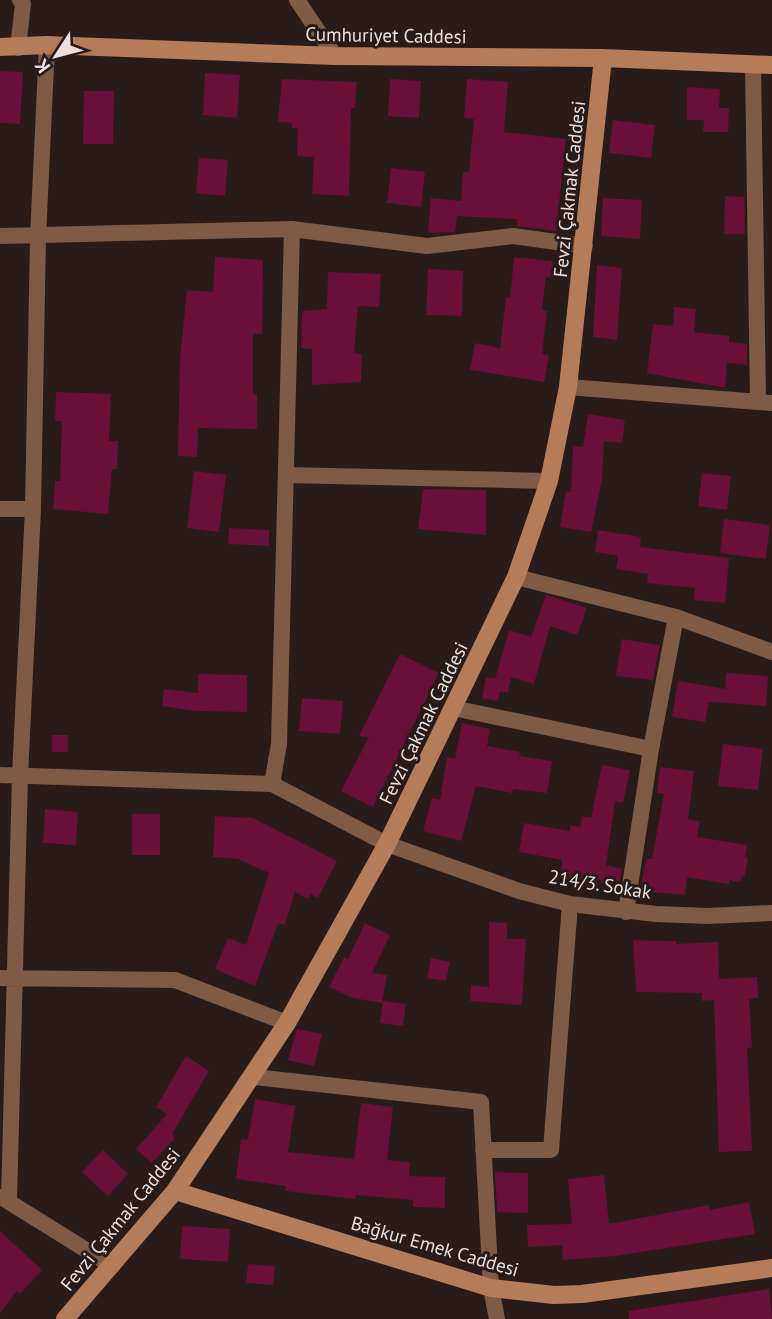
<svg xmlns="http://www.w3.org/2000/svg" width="772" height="1319" font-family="'PT Sans',sans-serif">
<rect width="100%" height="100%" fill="#291b19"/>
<path fill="#6a0f38" d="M0 71 23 72 20 124 0 123Z
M205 73 240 75 237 118 203 115Z
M282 79 357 82 355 108H351L349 196 312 194 314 157 297 156 298 128H292V123L278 122Z
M390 79 421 81 419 118 388 116Z
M467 79 508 82 504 132 566 139 556 231 517 226V219L457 216 455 232 428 233 431 198 461 201 463 172H469L474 119 464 118Z
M687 87 720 89 719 108H729L728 132H703L704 120H687Z
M84 91H114L113 144H83Z
M613 120 655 125 651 158 609 153Z
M199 158 228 160 225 196 196 193Z
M391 168 425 172 421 207 387 203Z
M725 196 744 197 745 234H724Z
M603 198 642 200 640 239 601 236Z
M215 257 263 260 262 334H253V394H257V429L198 428 197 457 178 456 180 358 187 290 213 292Z
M514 257 553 261 552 278 546 277 542 310 547 311 542 354 549 355 544 382 470 370 475 343 500 348 506 297 510 298Z
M597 265 622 268 617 340 593 337Z
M428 269 463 271 462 316 426 315Z
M328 272 381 274 379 307 358 306 354 353 362 354 361 382 312 385V349L301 348 302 311 327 309Z
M674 307 696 309 694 332 729 336V342L747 344V365L727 363 725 388 647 373 653 324 673 326Z
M56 392 111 394 109 441H118L117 469H112L108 514 53 509 55 481H60L62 421H55Z
M588 414 625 420 622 443 604 441 602 480 591 532 560 527 566 491 571 492 573 446 583 447Z
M194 471 226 475 219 532 187 528Z
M702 473 731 476 727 510 698 506Z
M423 489 486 490V535L418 529Z
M724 519 770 525 766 559 720 553Z
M229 528 269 530V546L228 544Z
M598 530 641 537 640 547 729 558 725 603 694 600 695 588 647 583 648 574 616 569 618 556 595 552Z
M546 595 587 608 577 635 550 626 534 684 511 677 508 693 500 691 498 701 482 698 486 677 495 679 509 630 531 637Z
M622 639 660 645 653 680 616 676Z
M400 654 439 673 373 807 341 791 369 737 359 736Z
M726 673 768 676 766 706 709 702 705 722 672 717 678 681 725 689Z
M198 674 247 675V712L197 711 162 706 164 689 198 693Z
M302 698 343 701 340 734 299 731Z
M462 723 490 729 487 746 520 752 519 756 552 761 547 793 513 789 512 793 476 786 461 841 423 831 432 798 440 800 447 757 455 759Z
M52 735H68V752H52Z
M723 744 763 749 758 790 718 786Z
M602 765 630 770 623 803 615 801 606 865 622 869 619 887 600 883 601 880 561 876 562 860 519 852 524 823 570 831V825L580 827 582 816 591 818Z
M660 767 694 771 688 819 700 821 697 837 747 845 745 857 748 858 745 876 742 875 740 882 729 880V884L687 877 685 895 640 891 646 859H652L664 794 657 793Z
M45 809 78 812 76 845 43 843Z
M132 814H160V855H132Z
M215 816 253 818 337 861 318 898 311 894 308 899 295 892 285 925 278 923 255 986 215 969 228 938 246 945 269 873 238 859 213 857Z
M489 922 507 923V939H526L522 1005 470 1001 471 985 489 987Z
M365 923 390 935 372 973 387 975 382 1003 353 998 329 987 344 957 348 959Z
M633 940 676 941V944L718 942 719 979 757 977 758 998 749 999 752 1048H747L752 1151 719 1152 714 1000 702 1001V993L636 992Z
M431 958 450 962 446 981 427 978Z
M383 1001 406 1004 403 1026 380 1023Z
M297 1029 322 1034 314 1066 288 1060Z
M186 1056 209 1071 172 1134 175 1138 152 1163 136 1149 167 1114 156 1107Z
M255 1099 295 1106 288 1152 354 1159 361 1103 393 1107 387 1160 410 1162 409 1176 445 1177V1208L413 1207V1200L356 1195 355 1199 285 1191 286 1186 236 1179 241 1139 248 1140Z
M103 1150 128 1174 108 1196 82 1172Z
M495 1172 528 1173V1213L497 1212Z
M604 1175 609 1224 709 1205 710 1210 749 1202 755 1234 616 1256 563 1260 562 1245 528 1247 527 1225 572 1224 568 1179Z
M182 1226 230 1229 228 1262 180 1259Z
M0 1231 42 1270 20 1294 17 1291 0 1313Z
M248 1264 275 1266 273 1285 246 1283Z
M769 1289 772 1319H629L628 1311Z"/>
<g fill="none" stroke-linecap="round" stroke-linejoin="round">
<path stroke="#7f5b46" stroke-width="16" d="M297 0 335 56
M18 48 23 4 20 0
M753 65 758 401
M0 236 292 229 427 246 513 236 585 246
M568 387 772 403
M286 475 549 481
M0 509H33
M516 577 676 617 772 652
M453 708 651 749
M0 775 272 784 387 844 519 891 570 904 656 914 708 916 772 913
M272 784 279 744 292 229
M626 912 651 749 676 617
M0 978 175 980 287 1023
M254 1077 481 1102 491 1288 497 1319
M483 1150H551L570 904
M1 1197 112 1266
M9 1201 20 775 33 509 38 237 47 45"/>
<path stroke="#b57c5a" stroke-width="18" d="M0 47 47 45 335 56 603 58 772 65
M175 1191 491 1288 554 1295 582 1294 772 1268
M65 1319 175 1191 287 1023 387 844 516 577 549 481 568 387 603 58"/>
</g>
<g text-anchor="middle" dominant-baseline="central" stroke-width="6" stroke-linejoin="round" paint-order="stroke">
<g font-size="19" fill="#ebe0df" stroke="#291b19">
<text transform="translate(386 35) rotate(1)">Cumhuriyet Caddesi</text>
<text transform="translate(569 189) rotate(-84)">Fevzi Çakmak Caddesi</text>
<text transform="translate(423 723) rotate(-64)">Fevzi Çakmak Caddesi</text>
<text transform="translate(600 884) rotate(9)">214/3. Sokak</text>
<text transform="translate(120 1219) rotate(-51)">Fevzi Çakmak Caddesi</text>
<text transform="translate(435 1246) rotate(16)">Bağkur Emek Caddesi</text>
</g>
</g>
<g transform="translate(56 56) rotate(234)" stroke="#291b19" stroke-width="5" paint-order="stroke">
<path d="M0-5L12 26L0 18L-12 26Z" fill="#ebe0df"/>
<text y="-10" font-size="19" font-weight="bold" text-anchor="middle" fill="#ebe0df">K</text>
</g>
</svg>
